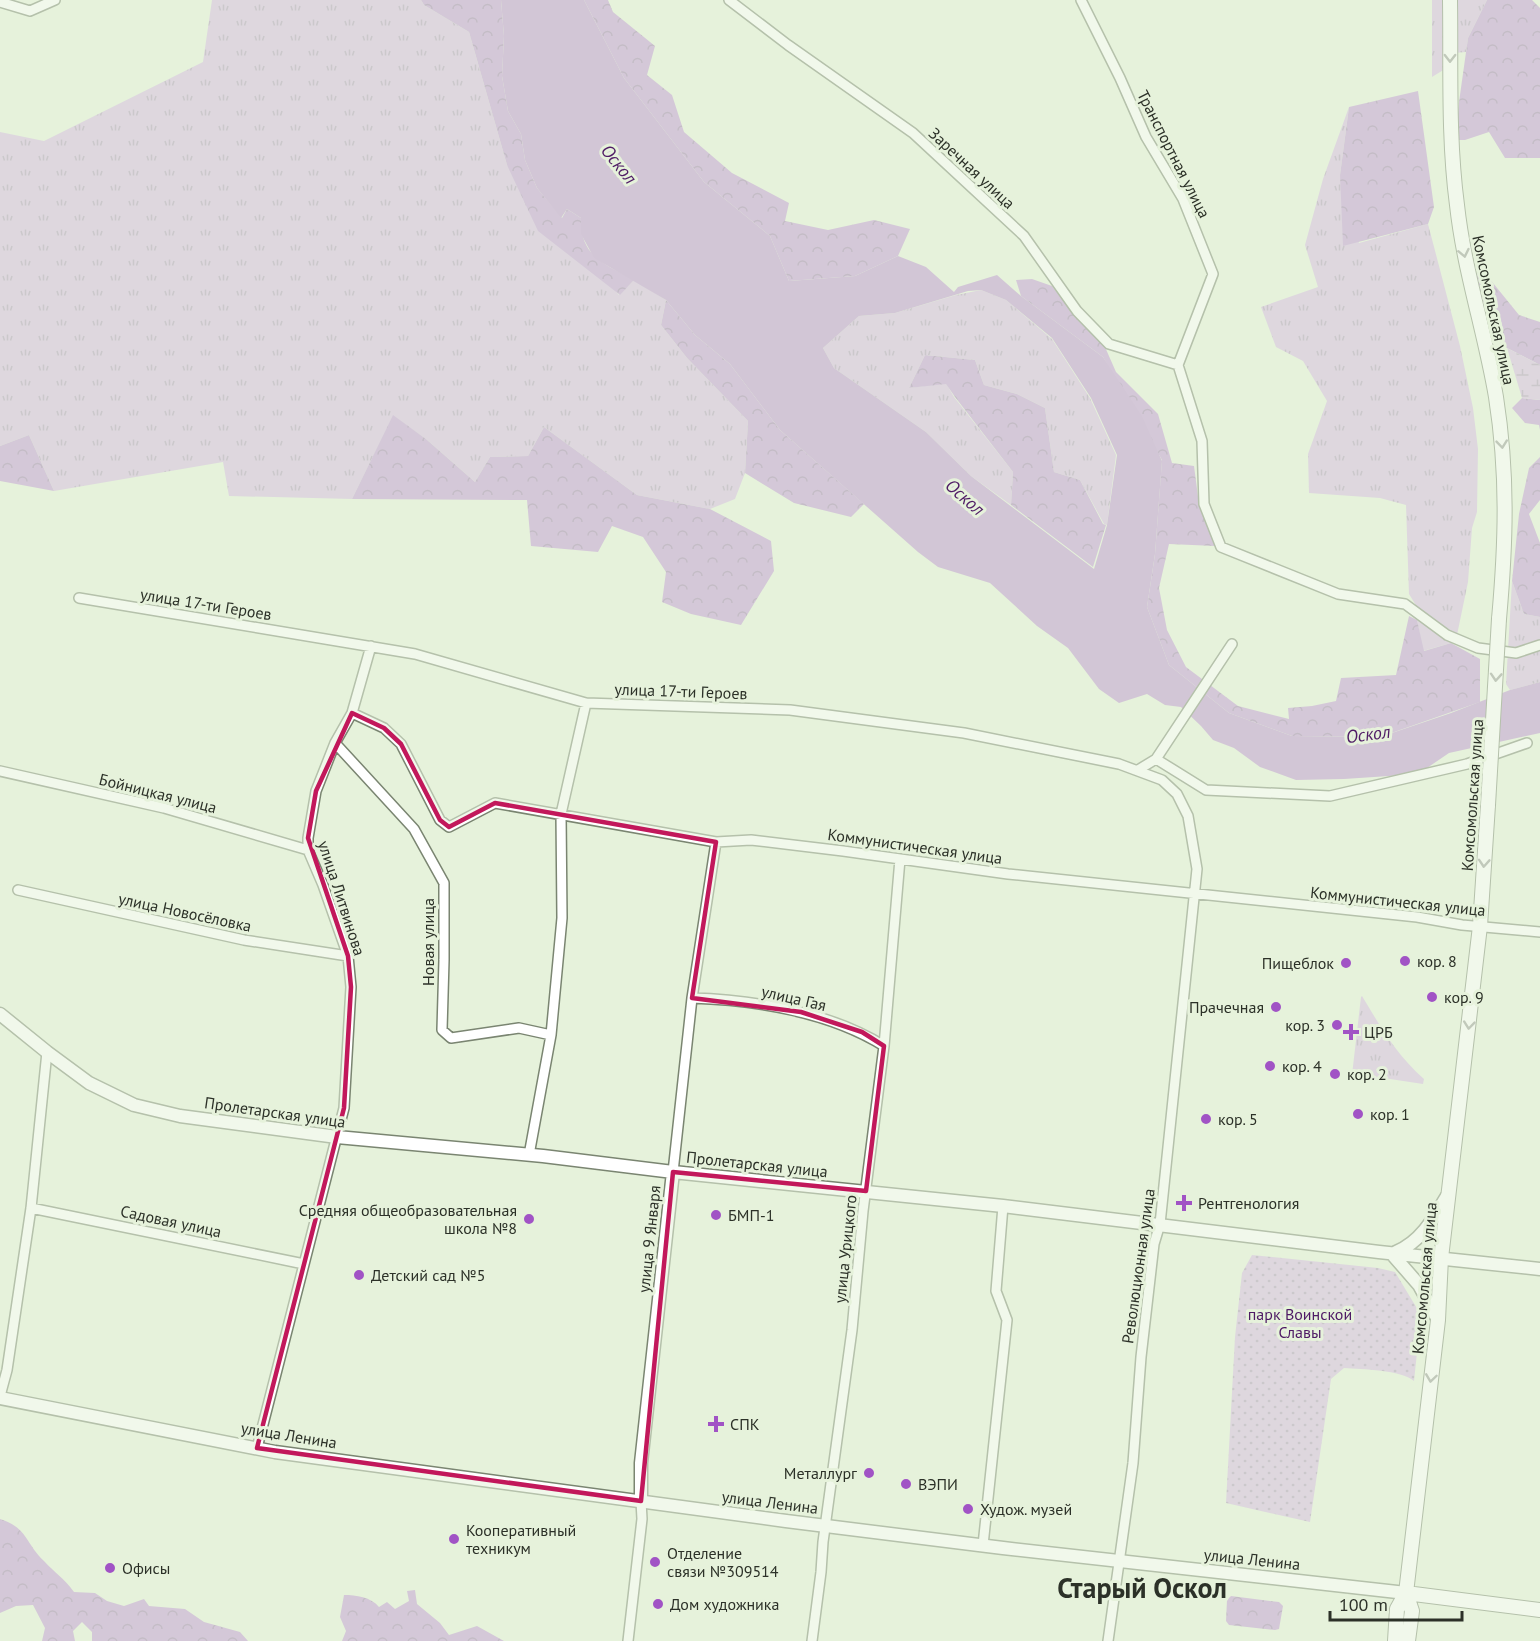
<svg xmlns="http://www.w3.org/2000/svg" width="1540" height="1641" font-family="'PT Sans',sans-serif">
<defs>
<pattern id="grass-tufts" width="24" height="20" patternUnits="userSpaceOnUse" patternTransform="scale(1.5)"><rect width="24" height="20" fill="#d4b7e3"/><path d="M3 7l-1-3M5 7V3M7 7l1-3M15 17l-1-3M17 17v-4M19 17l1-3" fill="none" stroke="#ac95b8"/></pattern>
<pattern id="forest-crowns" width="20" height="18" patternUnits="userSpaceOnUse" patternTransform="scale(1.5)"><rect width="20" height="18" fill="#bf96d5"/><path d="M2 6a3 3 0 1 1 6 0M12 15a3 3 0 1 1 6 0" fill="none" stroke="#9b7bad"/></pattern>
<pattern id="wetland-marsh" width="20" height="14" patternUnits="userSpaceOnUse" patternTransform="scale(1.5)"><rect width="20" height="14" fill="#d4b7e3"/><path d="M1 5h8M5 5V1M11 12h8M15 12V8" fill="none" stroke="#ac95b8"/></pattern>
<pattern id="park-dots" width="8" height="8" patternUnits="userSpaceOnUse" patternTransform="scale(1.5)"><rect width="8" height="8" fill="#d4b7e3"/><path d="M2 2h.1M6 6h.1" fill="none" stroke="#ac95b8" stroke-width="1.8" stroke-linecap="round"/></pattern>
</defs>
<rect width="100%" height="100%" fill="#e6f2db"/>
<path fill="url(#grass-tufts)" d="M212 0H421L424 5 469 32 507 165 619 295 634 280 666 300 661 325 687 358 748 421 745 473 735 499 710 509 637 495 544 427 528 456 490 457 475 482 426 439 393 416 352 499 229 496 223 462 54 491 29 435 0 446V132L44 141 203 62Z
M1432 0H1444L1445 69 1432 77Z
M1454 0H1487L1468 38 1466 52 1454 53Z
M1349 107 1340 175 1359 243 1428 224 1460 346 1473 408 1478 449 1477 512 1472 528 1468 582 1457 635 1417 607 1409 594 1406 505 1380 498 1309 493 1308 454 1327 401 1303 361 1276 347 1261 307 1318 287 1305 245 1323 179Z
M981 290 1006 300 1052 339 1090 398 1116 455 1107 525 1104 524 1080 480 1054 472 1045 408 1017 394 984 385 975 360 925 355 909 388 946 383 954 397 1013 472 1011 505 971 476 926 432 834 368 823 348 859 316 895 313 956 295Z
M1512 581 1524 614 1540 617V682L1510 690 1506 684Z
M1417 620 1451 643 1423 651Z
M1362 996C1382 1029 1395 1053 1424 1079L1423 1084 1390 1079H1357L1352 1075 1361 997Z"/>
<path fill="url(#forest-crowns)" d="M421 0H501L504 36 502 76 508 111 521 134 525 160 537 188 562 218 567 209 581 218C580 257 605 264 634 280L620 295 538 231 507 165 469 32 424 5Z
M584 0H608L613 12 655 46 647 75 672 95 684 132 732 173 789 203 785 221 828 230 874 220 910 229 898 256 855 276 789 281 770 236 704 182 624 78Z
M1487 0H1532L1540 8V158H1505L1489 132 1465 140H1456L1459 102 1468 38Z
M1418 91 1434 207 1428 224 1343 246 1340 175 1349 107Z
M1480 267 1519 315 1540 322V365L1507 348 1492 336 1476 276Z
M1032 279 1052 286 1074 314 1105 347 1116 372 1158 414 1172 463 1194 466 1199 504 1215 546 1169 544 1159 588 1167 630 1186 667 1238 706 1289 719 1288 708 1312 706 1336 701 1341 678 1396 675 1409 616 1417 620 1424 651 1451 643 1480 659V702L1380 737 1292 736 1229 713 1169 665 1147 607 1155 554 1162 460 1103 357 1021 296 1016 280Z
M666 300 695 335 730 364 780 430 864 504 851 517 794 503 745 473 748 421 687 358 661 325Z
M925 355 975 360 984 385 1017 394 1045 408 1054 472 1080 480 1103 524 1106 525 1093 567 1011 505 1013 472 955 397 946 384 909 388Z
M1522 398 1540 400V430L1539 425 1525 423 1512 408Z
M393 415 426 439 475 482 490 457 528 456 544 427 637 495 710 509 771 541 774 571 741 625 691 614 662 602 666 572 643 537 612 526 598 552 531 546 527 500 352 499Z
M29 435 54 491 0 481V446Z
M1540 457V500L1529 514 1540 543V617L1524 614 1512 581 1519 514 1529 468Z
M0 1519C28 1528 25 1543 44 1561 55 1573 63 1577 74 1592L95 1593 107 1601 124 1606 144 1599 149 1606 185 1609 204 1622 240 1632 248 1641H92V1632L82 1622 73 1631 75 1641H42L45 1628 33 1605 16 1606 0 1613Z
M415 1590 417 1604 440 1623 449 1635 477 1626 504 1641H342L346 1631 340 1617 344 1595C356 1595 371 1597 379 1607L387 1602 395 1609 409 1601 407 1591Z
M1231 1596 1279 1602 1283 1606 1279 1629 1275 1630 1229 1625 1226 1621 1227 1600Z"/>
<path fill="url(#wetland-marsh)" d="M1507 348 1540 365V400L1522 398Z"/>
<path fill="url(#park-dots)" d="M1252 1255 1378 1268 1395 1272 1421 1315 1414 1381C1401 1370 1362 1369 1344 1368L1331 1379 1310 1522 1226 1503 1235 1337 1242 1273Z"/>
<path fill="#bb91d0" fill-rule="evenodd" d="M501 0H584L624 78 704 182 770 236 789 281 855 276 898 256 926 267 954 292 958 287 997 275 1021 296 1103 357 1142 416 1162 461 1155 554 1147 607 1169 665 1229 713 1292 736 1380 737 1451 713 1510 690 1540 682V733L1449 753 1424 770 1404 775 1344 779 1296 780 1260 767 1234 748 1213 740 1201 726 1181 707 1165 705 1147 694 1119 703 1099 689 1068 648 1037 626 990 583 938 567 918 552 780 430 730 364 695 335 666 300 594 258 581 234V218L567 209 561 218 537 188 525 160 521 134 508 111 502 76 504 36ZM981 290 1006 300 1052 338 1091 398 1117 455 1107 525 1094 569 971 476 926 432 834 368 823 348 859 316 895 313 968 291Z"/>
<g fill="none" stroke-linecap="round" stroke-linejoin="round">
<g stroke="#7a8571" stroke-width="12">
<path id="street" d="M729 0 788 45 913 133 1024 236 1077 311 1109 344 1178 365
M1081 0 1120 78 1146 137 1183 199 1213 274 1178 365 1202 441 1204 504 1221 547 1338 594 1405 604 1447 635 1478 648 1516 653 1540 645
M0 2 30 11 55 0
M79 598 415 654 586 703 790 710 964 733 1119 764 1162 780 1177 794 1188 816 1197 869 1160 1224 1154 1244 1141 1357 1133 1463 1108 1641
M352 713 384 728 401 744 440 820 449 827 495 803 716 842 751 840 843 851 1008 874 1417 917 1462 925 1540 932
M335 743 414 829 444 883V960L442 1030 451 1038 519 1028 551 1035
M1156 759 1232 644
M1138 770 1156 759 1206 790 1330 796 1467 764 1527 743
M0 771 164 808 308 850
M18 890 244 940 348 956
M692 998C755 1000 830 1012 884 1046
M529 1155 551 1035 562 918 561 814 586 703
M673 1172 692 998 716 842
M31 1208 304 1264
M0 1396 7 1370 31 1208 47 1052
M257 1448 344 1108 351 987 348 956 323 885 308 850V838L316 791 335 743 352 713 371 646
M983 1545 1007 1320 996 1291 1003 1206
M628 1641 642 1519 641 1501
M812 1641 821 1572 823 1542 852 1330 863 1211 884 1046 900 859"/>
</g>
<g stroke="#7a8571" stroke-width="15">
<path id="secondary" d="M0 1014 47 1052 89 1083 134 1105 180 1116 337 1137 543 1156 673 1172 1003 1206 1379 1252 1540 1269
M1396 1252C1421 1242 1434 1218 1447 1196
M1392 1254 1419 1285 1438 1320
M0 1398 275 1452 786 1521 1003 1548 1406 1593
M641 1501V1463L673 1172"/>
</g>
<g stroke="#7a8571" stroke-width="16">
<path id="primary" d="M1450 0C1451 68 1448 137 1457 205 1464 270 1485 332 1496 397 1508 474 1506 541 1499 619
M1406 1593 1540 1610
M1406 1593 1412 1611 1408 1641
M1395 1641 1397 1609 1406 1593 1438 1320 1441 1258 1480 926 1488 805"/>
</g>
<use href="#street" stroke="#fff" stroke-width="9"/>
<use href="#secondary" stroke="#fff" stroke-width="12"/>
<use href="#primary" stroke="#fff" stroke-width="14"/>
<g stroke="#7a8571" stroke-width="16" stroke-linecap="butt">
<path id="primary-bridge" d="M1488 805 1499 619"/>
</g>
<use href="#primary-bridge" stroke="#fff" stroke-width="14"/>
</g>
<defs><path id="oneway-chevron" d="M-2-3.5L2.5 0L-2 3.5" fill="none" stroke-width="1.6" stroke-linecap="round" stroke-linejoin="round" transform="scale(1.5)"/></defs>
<g stroke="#969894">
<use href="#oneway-chevron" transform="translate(1450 58) rotate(90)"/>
<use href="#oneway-chevron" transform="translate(1464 253) rotate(78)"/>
<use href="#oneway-chevron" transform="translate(1502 444) rotate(84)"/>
<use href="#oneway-chevron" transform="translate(1496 677) rotate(94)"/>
<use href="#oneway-chevron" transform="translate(1484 863) rotate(94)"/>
<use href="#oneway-chevron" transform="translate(1469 1025) rotate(96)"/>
<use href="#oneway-chevron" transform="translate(1431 1378) rotate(98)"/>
</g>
<path d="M0 0H1540V1641H0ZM352 713 384 728 401 744 440 820 449 827 495 803 716 842 692 998 801 1012 862 1032 884 1046 866 1191 673 1172 641 1501 257 1448 344 1108 351 987 348 956 308 838 316 791Z" fill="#e6f2db" fill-opacity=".55" fill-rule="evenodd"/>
<path fill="none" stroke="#c2185b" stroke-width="4.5" stroke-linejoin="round" d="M352 713 384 728 401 744 440 820 449 827 495 803 716 842 692 998 801 1012 862 1032 884 1046 866 1191 673 1172 641 1501 257 1448 344 1108 351 987 348 956 308 838 316 791Z"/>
<g fill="#a153c5" stroke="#e6f2db" stroke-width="2">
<circle cx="1405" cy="961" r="6"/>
<circle cx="1346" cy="963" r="6"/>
<circle cx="1432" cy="997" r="6"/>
<circle cx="1276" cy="1007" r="6"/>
<circle cx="1337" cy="1025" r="6"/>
<path d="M1348 1023h6v6h6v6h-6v6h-6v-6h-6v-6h6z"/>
<circle cx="1270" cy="1066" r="6"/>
<circle cx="1335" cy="1074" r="6"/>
<circle cx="1358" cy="1114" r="6"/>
<circle cx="1206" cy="1119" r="6"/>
<path d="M1181 1194h6v6h6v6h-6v6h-6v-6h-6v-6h6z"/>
<circle cx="716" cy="1215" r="6"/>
<circle cx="529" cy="1219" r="6"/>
<circle cx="359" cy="1275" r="6"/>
<path d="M713 1415h6v6h6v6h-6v6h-6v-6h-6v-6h6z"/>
<circle cx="869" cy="1473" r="6"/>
<circle cx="906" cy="1484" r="6"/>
<circle cx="968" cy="1509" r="6"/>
<circle cx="454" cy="1539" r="6"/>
<circle cx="655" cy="1562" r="6"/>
<circle cx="110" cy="1568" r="6"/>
<circle cx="658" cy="1604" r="6"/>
</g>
<g text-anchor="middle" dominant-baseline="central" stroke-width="6" stroke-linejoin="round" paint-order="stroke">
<g font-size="16" fill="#2c3128" stroke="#e6f2db">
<text transform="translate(1174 154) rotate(63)">Транспортная улица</text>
<text transform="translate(972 168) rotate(43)">Заречная улица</text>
<text transform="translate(1494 310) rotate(78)">Комсомольская улица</text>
<text transform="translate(206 604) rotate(9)">улица 17-ти Героев</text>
<text transform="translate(681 691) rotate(2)">улица 17-ти Героев</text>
<text transform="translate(158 793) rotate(14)">Бойницкая улица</text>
<text transform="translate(1472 795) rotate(-86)">Комсомольская улица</text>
<text transform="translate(915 846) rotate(8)">Коммунистическая улица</text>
<text transform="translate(342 898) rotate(72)">улица Литвинова</text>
<text transform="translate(1398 901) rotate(6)">Коммунистическая улица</text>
<text transform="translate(185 912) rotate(12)">улица Новосёловка</text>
<text transform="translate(428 942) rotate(-90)">Новая улица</text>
<text transform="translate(794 998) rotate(13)">улица Гая</text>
<text transform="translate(275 1112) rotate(8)">Пролетарская улица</text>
<text transform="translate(757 1164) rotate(6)">Пролетарская улица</text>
<text transform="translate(171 1221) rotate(12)">Садовая улица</text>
<text transform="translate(649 1239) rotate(-84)">улица 9 Января</text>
<text transform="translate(845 1249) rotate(-84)">улица Урицкого</text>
<text transform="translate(1138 1266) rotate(-82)">Революционная улица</text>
<text transform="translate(1424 1278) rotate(-85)">Комсомольская улица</text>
<text transform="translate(289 1435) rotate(9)">улица Ленина</text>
<text transform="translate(770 1502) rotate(7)">улица Ленина</text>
<text transform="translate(1252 1559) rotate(6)">улица Ленина</text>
</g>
<g font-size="16" fill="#2c3128" stroke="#e6f2db" text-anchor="start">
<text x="1417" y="961">кор. 8</text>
<text x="1334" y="963" text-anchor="end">Пищеблок</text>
<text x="1444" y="997">кор. 9</text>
<text x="1264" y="1007" text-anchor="end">Прачечная</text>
<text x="1325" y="1025" text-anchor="end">кор. 3</text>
<text x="1364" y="1032">ЦРБ</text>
<text x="1282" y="1066">кор. 4</text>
<text x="1347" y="1074">кор. 2</text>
<text x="1370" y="1114">кор. 1</text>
<text x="1218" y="1119">кор. 5</text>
<text x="1198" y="1203">Рентгенология</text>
<text x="517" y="1210" text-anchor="end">Средняя общеобразовательная<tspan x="517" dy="18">школа №8</tspan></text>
<text x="728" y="1215">БМП-1</text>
<text x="371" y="1275">Детский сад №5</text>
<text x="730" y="1424">СПК</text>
<text x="857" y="1473" text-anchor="end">Металлург</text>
<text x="918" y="1484">ВЭПИ</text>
<text x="980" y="1509">Худож. музей</text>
<text x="466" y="1530">Кооперативный<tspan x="466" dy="18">техникум</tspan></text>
<text x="667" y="1553">Отделение<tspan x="667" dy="18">связи №309514</tspan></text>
<text x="122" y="1568">Офисы</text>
<text x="670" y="1604">Дом художника</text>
</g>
<g font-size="16" fill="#4e1a65" stroke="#e6f2db">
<text x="1300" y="1314">парк Воинской<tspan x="1300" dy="18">Славы</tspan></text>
</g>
<g font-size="18" font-style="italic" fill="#501c66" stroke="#e6f2db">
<text transform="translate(619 164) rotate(51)">Оскол</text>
<text transform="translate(965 497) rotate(41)">Оскол</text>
<text transform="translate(1368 734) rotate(-7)">Оскол</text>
</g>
<g font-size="28" font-weight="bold" fill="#2c3128" stroke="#e6f2db">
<text x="1142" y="1587">Старый Оскол</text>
</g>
</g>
<path d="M1330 1611v9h132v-9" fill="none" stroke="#2c3128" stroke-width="3"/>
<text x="1339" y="1611" font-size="18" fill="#2c3128" stroke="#e6f2db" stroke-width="4.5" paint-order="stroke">100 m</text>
</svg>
